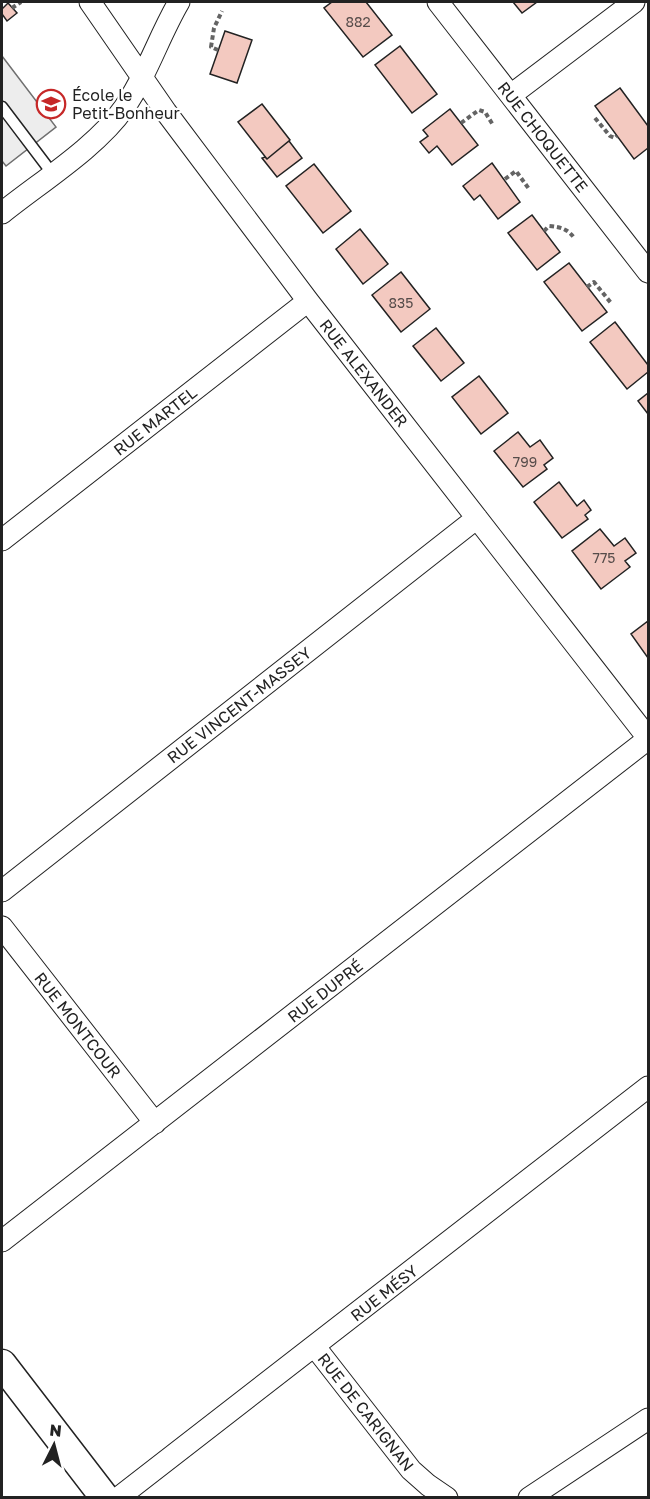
<svg xmlns="http://www.w3.org/2000/svg" width="650" height="1499" font-family="'Golos Text',sans-serif">
<rect width="100%" height="100%" fill="#fff"/>
<path fill="#ededed" stroke="#6f6f6f" stroke-width="1.5" d="M2 56 56 127 6 166 2 161Z"/>
<path fill="#f3c9c0" stroke="#222" stroke-width="1.5" d="M332 2H366L392 35 363 57 324 8Z
M513 2H537L522 13Z
M8 3 17 13 7 21 2 14V9Z
M225 31 252 40 237 83 210 74Z
M400 46 437 94 412 113 375 65Z
M620 88 648 126V148L634 159 595 106Z
M262 104 290 140 267 159 238 122Z
M450 109 478 145 452 165 437 146 429 153 420 142 428 136 423 130Z
M289 141 302 158 277 177 262 158 265 157 267 159Z
M492 163 520 202 498 219 480 195 474 200 463 186Z
M314 164 351 211 323 233 286 186Z
M532 215 560 252 537 270 508 233Z
M360 229 388 264 363 284 336 249Z
M569 263 607 312 582 331 544 282Z
M401 272 430 309 401 332 372 295Z
M615 322 648 365V372L627 389 590 342Z
M436 328 464 363 441 381 413 346Z
M479 376 508 413 481 434 452 397Z
M648 393V414L638 401Z
M518 432 530 447 540 440 553 458 544 465 547 469 523 487 494 451Z
M559 482 577 506 584 500 591 510 585 515 588 519 562 538 534 502Z
M600 529 614 546 625 538 636 553 625 561 630 567 601 589 572 551Z
M648 621V658L631 634Z"/>
<g fill="none" stroke-linecap="round" stroke-linejoin="round">
<g stroke="#222" stroke-width="13">
<path id="lane" d="M2 107 52 173"/>
</g>
<g stroke="#222" stroke-width="23">
<path id="street" d="M90 2 166 112 308 301 648 738
M438 2 648 272
M511 95 634 2
M2 213C39 183 97 147 124 108 147 75 159 36 179 2
M2 540 308 301
M2 891 477 518
M2 927 155 1123
M2 1241 648 739
M315 1347 411 1470 428 1485 447 1498
M118 1498 648 1087
M529 1498 648 1419"/>
</g>
<g stroke="#222" stroke-width="31">
<path id="secondary" d="M2 1364 105 1498"/>
</g>
<path stroke="#646464" stroke-width="4" stroke-dasharray="4.5 3" stroke-linecap="butt" d="M12 8 21 2
M218 50 211 47 214 28 222 11
M595 118 610 136 615 138 617 136
M461 123 479 110 485 112 493 125
M505 179 516 171 529 189
M544 231 549 226C561 227 568 229 575 239
M587 287 594 282 611 303"/>
<use href="#lane" stroke="#fff" stroke-width="10"/>
<use href="#street" stroke="#fff" stroke-width="21"/>
<use href="#secondary" stroke="#fff" stroke-width="28"/>
</g>
<defs>
<g id="school-ring" transform="scale(1.5)"><circle r="9.5" fill="#fff" stroke="#c62828" stroke-width="1.5"/><path d="M0-5L7-2L0 1L-7-2ZM-4 1L0 2.5L4 1V4Q0 6-4 4Z" fill="#c62828"/></g>
</defs>
<g fill-rule="evenodd">
<use href="#school-ring" x="51" y="104"/>
</g>
<g text-anchor="middle" dominant-baseline="central" stroke-width="4.5" stroke-linejoin="round" paint-order="stroke">
<g font-size="14" fill="#564c4a">
<text x="358" y="21">882</text>
<text x="401" y="302">835</text>
<text x="525" y="461">799</text>
<text x="604" y="557">775</text>
</g>
<g font-size="16" fill="#222" stroke="#fff" text-anchor="start">
<text x="72" y="95">École le<tspan x="72" dy="18">Petit-Bonheur</tspan></text>
</g>
<g font-size="16" fill="#222" stroke="#fff">
<text transform="translate(543 137) rotate(52)">RUE CHOQUETTE</text>
<text transform="translate(364 373) rotate(52)">RUE ALEXANDER</text>
<text transform="translate(155 421) rotate(-38)">RUE MARTEL</text>
<text transform="translate(239 705) rotate(-38)">RUE VINCENT-MASSEY</text>
<text transform="translate(325 991) rotate(-38)">RUE DUPRÉ</text>
<text transform="translate(78 1025) rotate(52)">RUE MONTCOUR</text>
<text transform="translate(384 1293) rotate(-38)">RUE MÉSY</text>
<text transform="translate(366 1412) rotate(52)">RUE DE CARIGNAN</text>
</g>
</g>
<rect width="650" height="1499" fill="none" stroke="#222222" stroke-width="6"/>
<g transform="translate(54 1445) rotate(6)" stroke="#ffffff" stroke-width="4.5" paint-order="stroke">
<path d="M0-4.5L10 22L0 15L-10 22Z" fill="#222222"/>
<text y="-9" font-size="16" font-weight="bold" text-anchor="middle" fill="#222222">N</text>
</g>
</svg>
